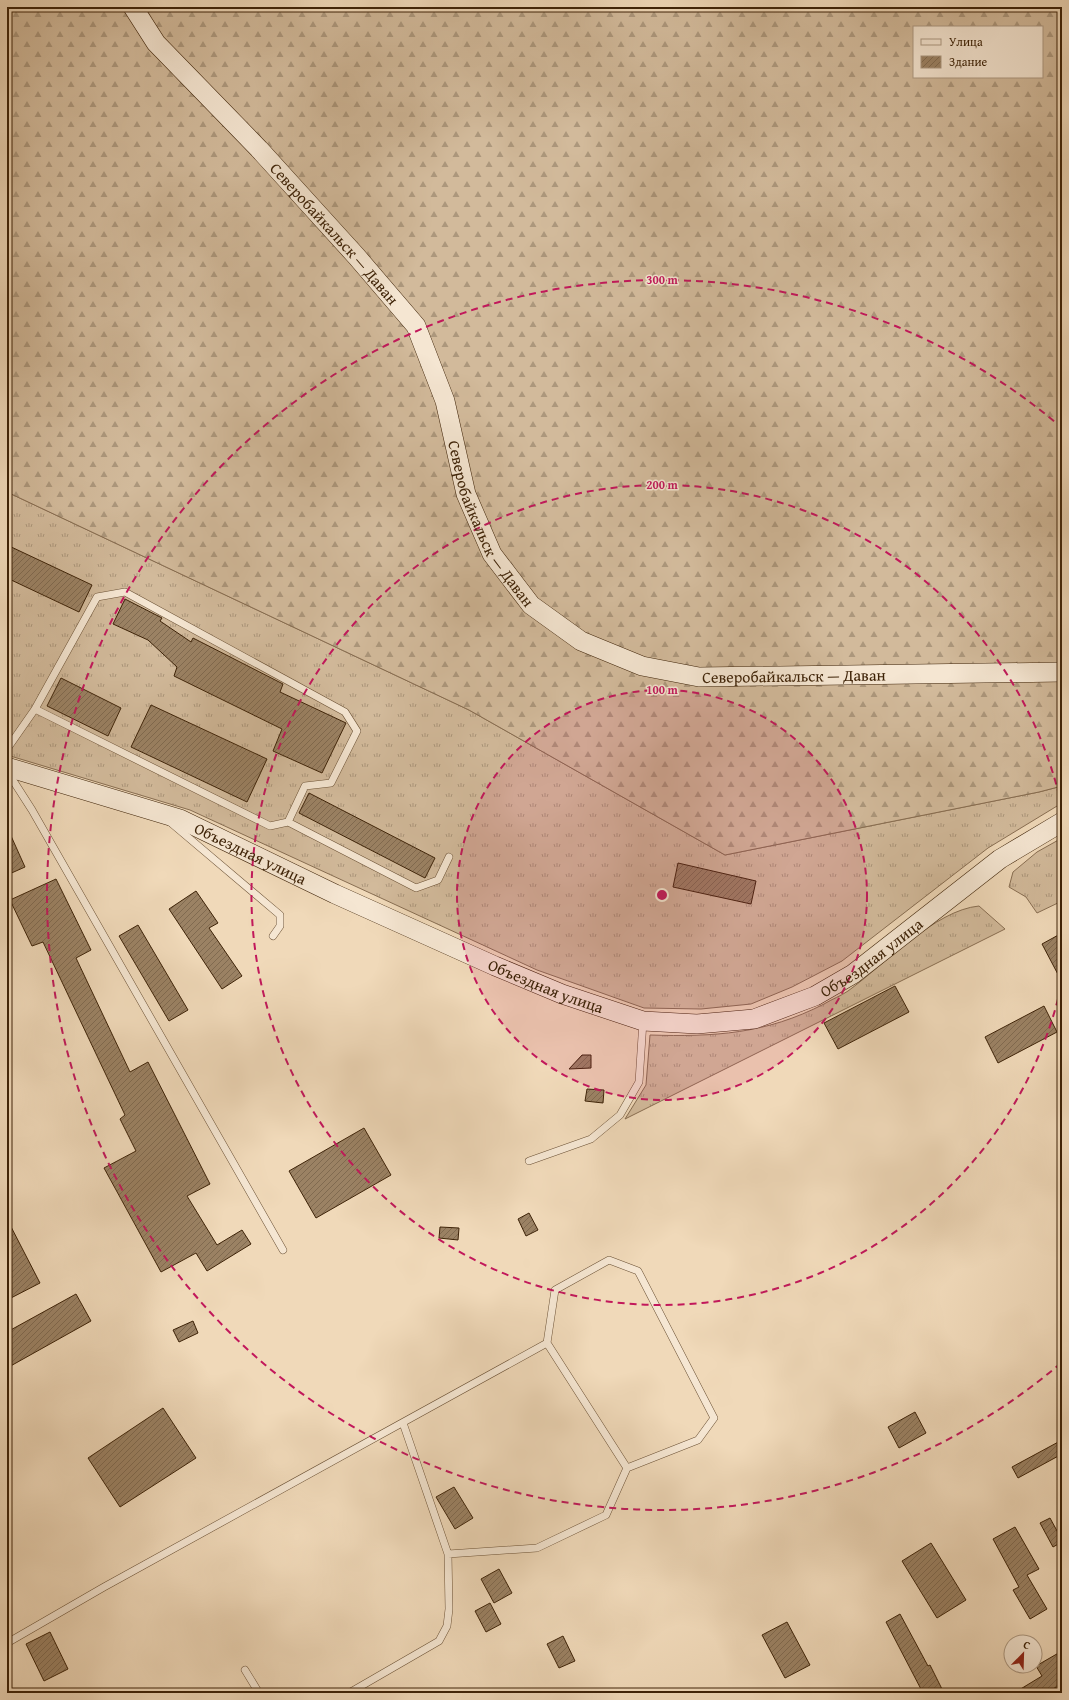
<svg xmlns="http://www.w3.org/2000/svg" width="1069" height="1700" font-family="'Gentium Book Plus',serif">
<defs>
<pattern id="grass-tufts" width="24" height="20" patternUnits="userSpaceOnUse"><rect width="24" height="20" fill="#d2ba9b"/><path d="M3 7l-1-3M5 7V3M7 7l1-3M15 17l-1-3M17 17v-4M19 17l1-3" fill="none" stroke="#ac977c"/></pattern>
<pattern id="forest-firs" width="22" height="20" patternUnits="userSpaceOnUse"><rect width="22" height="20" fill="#d2ba9b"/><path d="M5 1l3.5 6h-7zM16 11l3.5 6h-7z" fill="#ac977c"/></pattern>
<pattern id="building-hatch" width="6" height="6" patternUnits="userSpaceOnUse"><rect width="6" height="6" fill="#9b8264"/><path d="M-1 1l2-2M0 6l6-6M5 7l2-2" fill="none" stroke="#806a50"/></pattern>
</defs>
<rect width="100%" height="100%" fill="#f0d9b9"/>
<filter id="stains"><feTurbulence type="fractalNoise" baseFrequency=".005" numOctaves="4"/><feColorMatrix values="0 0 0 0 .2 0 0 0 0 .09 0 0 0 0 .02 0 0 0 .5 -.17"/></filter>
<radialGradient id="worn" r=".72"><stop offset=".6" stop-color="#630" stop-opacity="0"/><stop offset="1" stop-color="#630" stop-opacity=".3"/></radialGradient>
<path fill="url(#grass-tufts)" stroke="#886e52" d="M7 492 469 710 725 855 1039 792 1062 786V803L988 848 842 961 792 987 751 1004 701 1009 644 1008 537 970 190 810 7 755Z
M1062 838V901L1037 913 1026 897 1009 887 1013 872 1037 852Z
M979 906 1005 929 625 1119 646 1085 650 1035C714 1037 766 1034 824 1004 832 999 841 996 848 991 884 965 935 910 979 906Z"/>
<path fill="url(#forest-firs)" stroke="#886e52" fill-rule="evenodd" d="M7 7H1062V786L1039 792 725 855 469 710 7 492ZM914 27H1042V77H914Z"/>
<path fill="url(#building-hatch)" stroke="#3e2308" d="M7 545 92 585 79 612 7 578Z
M125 599 162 618 160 621 191 642 193 638 283 684 280 692 346 723 322 773 273 751 282 729 174 676 177 667 148 640 113 624Z
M61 678 121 708 108 736 47 706Z
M151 705 267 759 247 802 131 747Z
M309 793 435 858 425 878 299 813Z
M7 827 25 867 7 875Z
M678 863 756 881 751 904 673 887Z
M56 879 91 950 76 958 130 1072 148 1062 210 1184 187 1196 217 1245 242 1230 251 1244 207 1271 196 1253 161 1272 104 1168 136 1151 120 1119 125 1115 43 942 32 946 10 900Z
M196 891 218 923 209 928 242 976 222 989 169 909Z
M138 925 188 1010 169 1021 119 936Z
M1062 933V982L1042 944Z
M895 986 909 1012 838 1049 824 1023Z
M1044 1006 1057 1032 998 1063 985 1037Z
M582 1055H591V1068L569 1069Z
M587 1089 604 1090 603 1103 585 1101Z
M364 1128 391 1175 316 1218 289 1171Z
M529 1213 538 1230 526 1236 518 1219Z
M7 1219 40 1283 7 1300Z
M440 1227 459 1228 458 1240 439 1238Z
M76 1294 91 1321 7 1368V1332Z
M193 1321 198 1333 179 1342 173 1330Z
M163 1408 196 1458 120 1507 88 1458Z
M915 1412 926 1433 899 1448 888 1427Z
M1062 1440V1454L1018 1478 1012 1467Z
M454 1487 473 1518 455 1529 436 1497Z
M1050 1518 1062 1540V1542L1053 1547 1040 1523Z
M1015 1527 1039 1569 1027 1575 1047 1609 1030 1619 1013 1590 1019 1587 993 1539Z
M931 1543 966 1600 937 1618 902 1561Z
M499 1569 512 1593 494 1603 481 1579Z
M490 1603 501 1624 486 1632 475 1611Z
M900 1614 928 1666 930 1665 944 1693H923L886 1622Z
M787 1622 810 1665 785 1678 762 1635Z
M50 1632 68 1669 44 1681 26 1644Z
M563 1636 575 1661 559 1668 547 1644Z
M1062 1651V1684L1046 1693H1014L1042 1676 1036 1666Z"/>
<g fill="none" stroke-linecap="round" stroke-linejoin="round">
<g stroke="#6a5034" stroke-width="8">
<path id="lane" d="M7 749 35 709 97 597 125 592 345 712 357 731 331 783 305 786 288 822 270 826 35 709
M7 771 32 810 283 1250
M170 822 280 915V926L273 936
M288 822 416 888 438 880 449 857
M529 1161 591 1139 620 1115 639 1082 643 1021
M609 1260 638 1271 714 1418 698 1440 627 1468 547 1343 555 1290Z
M403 1423 448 1554 537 1548 606 1515 627 1468
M7 1643 104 1587 547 1343
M245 1670 259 1693
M349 1693 439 1641 447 1626 449 1609 448 1554"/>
</g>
<g stroke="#3e2308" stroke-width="20">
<g id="secondary">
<path id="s1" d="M133 7 156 43 259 149 357 257 416 326 445 401 466 494 492 554 531 605 581 641 642 666 699 677 1062 672"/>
<path id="s2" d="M7 767 180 819 335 894 495 966 562 994 643 1021 697 1024 754 1019 815 996 853 974 1000 859 1062 822"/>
</g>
</g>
<use href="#lane" stroke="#f5e6d2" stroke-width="7"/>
<use href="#secondary" stroke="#f5e6d2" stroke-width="19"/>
</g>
<circle cx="662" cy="895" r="205" fill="#c2185b" fill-opacity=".12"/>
<g fill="none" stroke="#c2185b" stroke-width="2" stroke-dasharray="7 5">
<circle cx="662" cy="895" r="205"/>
<path d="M1061 987A410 410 0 1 1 1061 803"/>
<path d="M1061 1363A615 615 0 1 1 1061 427"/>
</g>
<g text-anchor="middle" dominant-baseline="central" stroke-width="3" stroke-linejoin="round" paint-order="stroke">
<g font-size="16" fill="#3e2308" stroke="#f5e6d2">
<text stroke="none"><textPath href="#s1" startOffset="304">Северобайкальск — Даван</textPath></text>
<text stroke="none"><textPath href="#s1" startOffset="640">Северобайкальск — Даван</textPath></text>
<text stroke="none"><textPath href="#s1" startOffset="1013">Северобайкальск — Даван</textPath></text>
<text stroke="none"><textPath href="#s2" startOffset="259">Объездная улица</textPath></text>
<text stroke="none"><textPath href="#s2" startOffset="931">Объездная улица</textPath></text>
<text stroke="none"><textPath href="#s2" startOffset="583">Объездная улица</textPath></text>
</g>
</g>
<circle cx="662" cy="895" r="6" fill="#c2185b" stroke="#f5e6d2" stroke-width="2"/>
<g font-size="12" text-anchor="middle" font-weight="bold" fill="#c2185b" stroke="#f5e6d2" stroke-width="3" stroke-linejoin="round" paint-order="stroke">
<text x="662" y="284">300 m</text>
<text x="662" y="489">200 m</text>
<text x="662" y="694">100 m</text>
</g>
<rect width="1069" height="1700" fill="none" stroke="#f0d9b9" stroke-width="24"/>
<rect x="8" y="8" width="1053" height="1684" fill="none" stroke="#3e2308" stroke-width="2"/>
<rect x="12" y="12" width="1045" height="1676" fill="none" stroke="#3e2308"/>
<rect x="913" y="26" width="130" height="52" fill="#f5e6d2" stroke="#ac9881"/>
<rect x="921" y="39" width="20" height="6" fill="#f5e6d2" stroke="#ac9881"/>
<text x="949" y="46" font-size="12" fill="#3e2308">Улица</text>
<rect x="921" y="56" width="20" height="12" fill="url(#building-hatch)" stroke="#ac9881"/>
<text x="949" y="66" font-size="12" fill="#3e2308">Здание</text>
<g transform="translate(1023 1654) rotate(23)"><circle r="19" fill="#f5e6d2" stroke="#ac9881"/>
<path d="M0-3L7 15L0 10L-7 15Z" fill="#8f2418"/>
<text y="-6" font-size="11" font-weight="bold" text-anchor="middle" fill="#3e2308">С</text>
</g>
<rect width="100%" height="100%" filter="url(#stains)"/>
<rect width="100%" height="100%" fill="url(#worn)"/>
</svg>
